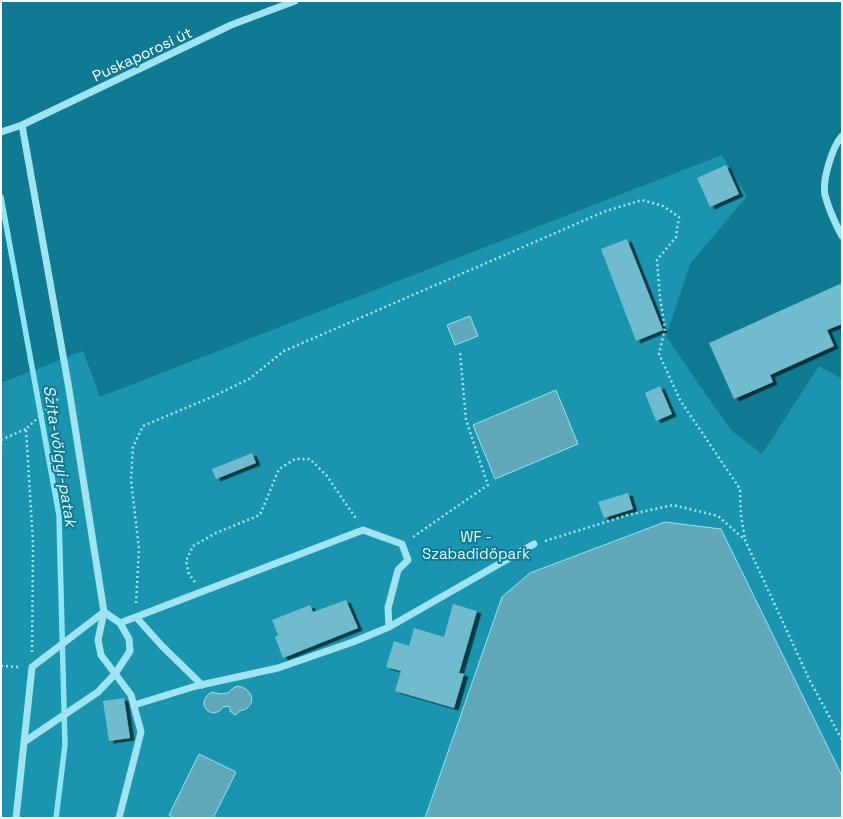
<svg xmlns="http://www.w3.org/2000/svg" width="843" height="819" font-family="'Space Grotesk',sans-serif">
<defs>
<filter id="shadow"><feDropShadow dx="4.5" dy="2.5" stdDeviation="0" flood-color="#0009"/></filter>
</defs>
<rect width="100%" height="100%" fill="#117a93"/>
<path fill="#1b95af" d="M722 155 747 196 690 264 666 336 702 389 732 431 762 454 819 366 842 379V818H1V383L83 351 100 397Z"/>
<path fill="#60a8ba" stroke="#8fe5f6" d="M470 316 478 336 455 345 447 325Z
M556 390 578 444 495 479 473 425Z
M665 522 721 529 842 776V818H425L502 597 530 573Z
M237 686C249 687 258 700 246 709 245 710 242 710 240 711 238 713 237 714 235 715L230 711V708L229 706 223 707C212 723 193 702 212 692L220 694 228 693 232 689Z
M199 754 236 772 213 818H174L169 815Z"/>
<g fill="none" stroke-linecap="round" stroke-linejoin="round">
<path stroke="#8fe5f6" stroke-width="5.5" d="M1 197 59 515 65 745 56 818"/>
</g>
<path fill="#6fbcce" filter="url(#shadow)" d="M726 165 739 194 710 207 697 178Z
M627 239 663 330 636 341 601 249Z
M842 283V324L827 330 834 346 770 375 773 382 734 399 709 343Z
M660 386 672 414 656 421 645 393Z
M252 453 256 463 216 479 212 469Z
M628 493 633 509 604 518 598 502Z
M346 600 358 628 283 658 275 637 278 635 272 620 310 605 313 612Z
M453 604 477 611 459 673 464 674 454 708 395 691 401 671 386 667 394 641 409 646 414 628 444 637Z
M124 698 130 738 109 741 103 701Z"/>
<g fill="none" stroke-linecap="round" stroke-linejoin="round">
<path stroke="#9ee4f3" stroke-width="2.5" stroke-dasharray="2 3" stroke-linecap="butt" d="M1 440 26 429
M1 455V440
M413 537 488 485 466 420 460 352
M545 541 628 515 673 505 718 516 745 540 810 681 842 740
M195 582 189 574 186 561 193 546 216 533 260 515 279 469 295 459H310L327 476 357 520
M136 603 139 549 131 480 133 447 143 426 214 396 249 379 284 351 606 211 642 200 663 206 679 217 676 237 657 260 660 298 665 328 659 354 680 400 740 489 741 515 745 540
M32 652 33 543 26 429 58 399
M1 666 20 667"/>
<path stroke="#9ee4f3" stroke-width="7" d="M22 125 69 389 104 612 98 640 101 655 131 695 141 732 119 818
M1 132 22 125 231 25 295 1
M842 136C832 147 822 181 825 195 829 210 835 223 842 236
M136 617 162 646 202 685
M120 623 363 530 402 544 408 560 398 570 388 608 389 627
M134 705 196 686 278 668 353 642 389 627 534 544
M16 818 32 667 104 612 120 623 129 639 130 651 115 674 98 692 24 742"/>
</g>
<g text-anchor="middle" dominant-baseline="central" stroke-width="4" stroke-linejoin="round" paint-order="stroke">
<g font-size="15" fill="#fff" stroke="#117a93">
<text transform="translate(142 54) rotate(-25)">Puskaporosi út</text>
</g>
<g font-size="15" fill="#dff9fe" stroke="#117a93">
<text x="476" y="536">WF -<tspan x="476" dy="17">Szabadidőpark</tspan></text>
</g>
<g font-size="16" font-style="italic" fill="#e1f8fd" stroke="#117a93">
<text transform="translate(60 456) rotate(81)">Szita-völgyi-patak</text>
</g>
</g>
<rect width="843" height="819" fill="none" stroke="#ffffff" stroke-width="4"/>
</svg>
